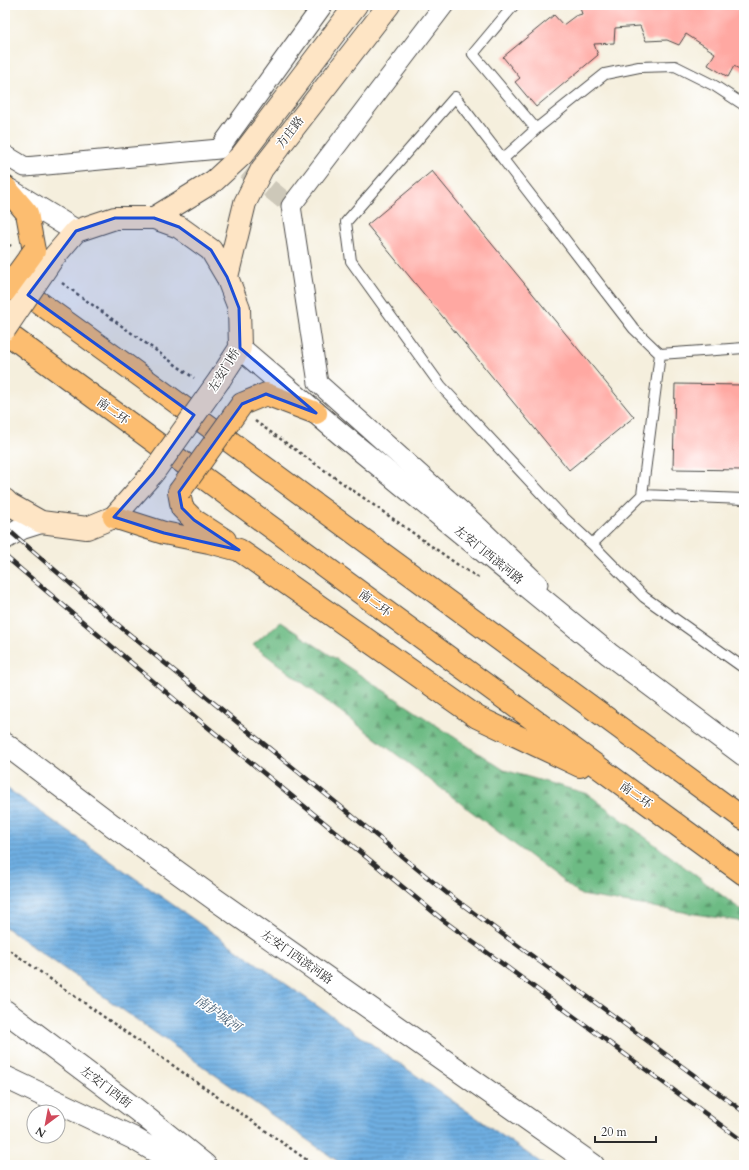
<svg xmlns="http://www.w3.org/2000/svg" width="749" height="1170" font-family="Cardo,'Noto Serif SC',serif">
<defs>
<pattern id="forest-firs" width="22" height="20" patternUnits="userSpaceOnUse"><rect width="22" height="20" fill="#6dbb84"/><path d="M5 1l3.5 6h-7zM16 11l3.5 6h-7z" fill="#5a986c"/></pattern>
<pattern id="water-rules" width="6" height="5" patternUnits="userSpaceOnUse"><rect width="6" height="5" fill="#6eaee1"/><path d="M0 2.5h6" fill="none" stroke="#5b8eb7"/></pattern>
</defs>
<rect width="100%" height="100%" fill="#fff"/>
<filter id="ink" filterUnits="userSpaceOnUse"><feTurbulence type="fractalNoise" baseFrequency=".025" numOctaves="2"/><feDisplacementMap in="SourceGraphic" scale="8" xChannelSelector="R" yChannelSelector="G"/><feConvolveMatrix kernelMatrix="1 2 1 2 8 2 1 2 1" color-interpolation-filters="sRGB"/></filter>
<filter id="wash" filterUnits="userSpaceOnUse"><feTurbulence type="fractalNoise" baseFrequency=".012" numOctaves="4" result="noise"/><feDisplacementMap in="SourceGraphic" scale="16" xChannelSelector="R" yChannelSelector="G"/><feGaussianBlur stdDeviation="0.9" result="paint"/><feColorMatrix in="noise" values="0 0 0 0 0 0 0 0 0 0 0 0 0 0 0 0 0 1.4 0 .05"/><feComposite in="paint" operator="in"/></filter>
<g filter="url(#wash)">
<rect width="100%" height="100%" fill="#f5efdd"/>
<path fill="url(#forest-firs)" stroke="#4c7358" d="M280 622 504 770 588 794 744 912V922L581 895 253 645Z"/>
<path fill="url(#water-rules)" stroke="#4c6c86" d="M5 787 544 1165H343L5 927Z"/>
<g id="blocks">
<path fill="#ffa8a2" d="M579 5H729L744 14V17L740 22 744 24V72L734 66 728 77 708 65 715 53 686 34 679 45 667 40 646 41 640 26 615 28 614 43 594 44 598 55 536 107 515 82 520 78 503 57 554 15 563 25 575 16 582 14Z
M432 171 634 417 569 470 367 225Z
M675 384 744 385V470L673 469Z"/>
</g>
</g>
<g filter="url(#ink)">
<use href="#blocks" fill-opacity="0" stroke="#494846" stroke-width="1"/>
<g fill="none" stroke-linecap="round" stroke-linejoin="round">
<path stroke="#cdc8b9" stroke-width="19" stroke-dasharray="19 10" stroke-linecap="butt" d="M224 152 291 206"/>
<g stroke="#494846" stroke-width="12">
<path id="service" d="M536 129 605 74 639 67 675 66 715 86 744 105
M503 159 536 129 473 54 514 5
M744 348 660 354 634 329 455 97 346 222 351 261 441 386 564 518 592 544 642 495 744 499
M642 495 660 354
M592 544 644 597 744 668"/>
</g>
<g stroke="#494846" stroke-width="21">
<path id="minor" d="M444 5 291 206 318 383 479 527 538 584
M5 155 25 167 219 149 323 5"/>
</g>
<g stroke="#494846" stroke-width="24">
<path id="tertiary" d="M9 190 76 231
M240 348 342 435 609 654 744 755
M5 538 22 528 41 522
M5 744 112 825 216 900 593 1165
M5 1011 138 1111 205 1165
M5 1077 133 1138 179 1165"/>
</g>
<g stroke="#494846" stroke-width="24">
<path id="secondary" d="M154 218 214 181 242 155 356 5
M53 258 76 231 115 218H154L179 227 211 250 227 277 239 308 240 348 220 379
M227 277 245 203 262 169 389 5
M5 500 9 504 41 522 87 528 114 517 153 473"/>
</g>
<g stroke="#494846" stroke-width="24">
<path id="trunk" d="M5 187 27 213 34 251
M12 283 116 358 744 819
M5 332 744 874
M242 404 266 394 316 413
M179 492 182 508 194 520 225 540
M114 517 164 533 209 542 239 550 477 717 580 766"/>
</g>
<path stroke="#494846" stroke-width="2.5" stroke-dasharray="3 3" stroke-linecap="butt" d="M5 241 11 246
M62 283 194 378
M255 421 461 567 481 579
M5 947 314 1165"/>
<use href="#service" stroke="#fff" stroke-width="10"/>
<use href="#minor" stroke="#fff" stroke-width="19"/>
<use href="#tertiary" stroke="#fff" stroke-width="22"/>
<use href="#secondary" stroke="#fee5c5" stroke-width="22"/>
<use href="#trunk" stroke="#fcbd6f" stroke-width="22"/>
<g stroke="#2b2b2b" stroke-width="4.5">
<path id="rail" d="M5 527 123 629 448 894 744 1112
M5 556 199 720 443 920 744 1142"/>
</g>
<use href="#rail" stroke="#fff" stroke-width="3" stroke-dasharray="9" stroke-linecap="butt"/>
<g stroke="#494846" stroke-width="24" stroke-linecap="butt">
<path id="secondary-bridge" d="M5 329 53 258
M153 473 220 379"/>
</g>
<g stroke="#494846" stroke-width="24" stroke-linecap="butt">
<path id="trunk-bridge" d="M5 291 34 251
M179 492 242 404"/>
</g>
<use href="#secondary-bridge" stroke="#fee5c5" stroke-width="22"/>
<use href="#trunk-bridge" stroke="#fcbd6f" stroke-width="22"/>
</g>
</g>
<path fill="#1d4ed8" fill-opacity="0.2" stroke="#1d4ed8" stroke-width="3" stroke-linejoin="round" d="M115 218H154L179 227 211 250 227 277 239 308 240 348 316 413 266 394 242 404 179 492 182 508 194 520 239 550 164 533 114 517 153 473 194 415 28 295 76 231Z"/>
<g text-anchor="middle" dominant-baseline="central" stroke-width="3" stroke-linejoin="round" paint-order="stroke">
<g font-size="12" fill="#2b2b2b" stroke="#fff">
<text transform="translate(290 132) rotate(-52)">方庄路</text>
<text transform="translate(224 370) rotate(-59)">左安门桥</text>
<text transform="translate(113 411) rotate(36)">南二环</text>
<text transform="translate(489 555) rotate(39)">左安门西滨河路</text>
<text transform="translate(375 603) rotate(36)">南二环</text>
<text transform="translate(636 795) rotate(36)">南二环</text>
<text transform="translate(297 957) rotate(35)">左安门西滨河路</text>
<text transform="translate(106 1087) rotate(37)">左安门西街</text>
</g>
<g font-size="13" font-style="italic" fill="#465f74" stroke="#fff">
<text transform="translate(218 1014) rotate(35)">南护城河</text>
</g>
</g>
<rect width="749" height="1170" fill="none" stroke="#fff" stroke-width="20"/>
<g transform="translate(46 1124) rotate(212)"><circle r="19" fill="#ffffff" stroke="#aaaaaa"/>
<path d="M0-3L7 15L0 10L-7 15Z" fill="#d1495b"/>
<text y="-6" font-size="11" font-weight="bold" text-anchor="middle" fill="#2b2b2b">N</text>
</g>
<path d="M595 1136v6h61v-6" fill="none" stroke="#2b2b2b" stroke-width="2"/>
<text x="601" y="1136" font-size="12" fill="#2b2b2b" stroke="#ffffff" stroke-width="3" paint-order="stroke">20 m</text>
</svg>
